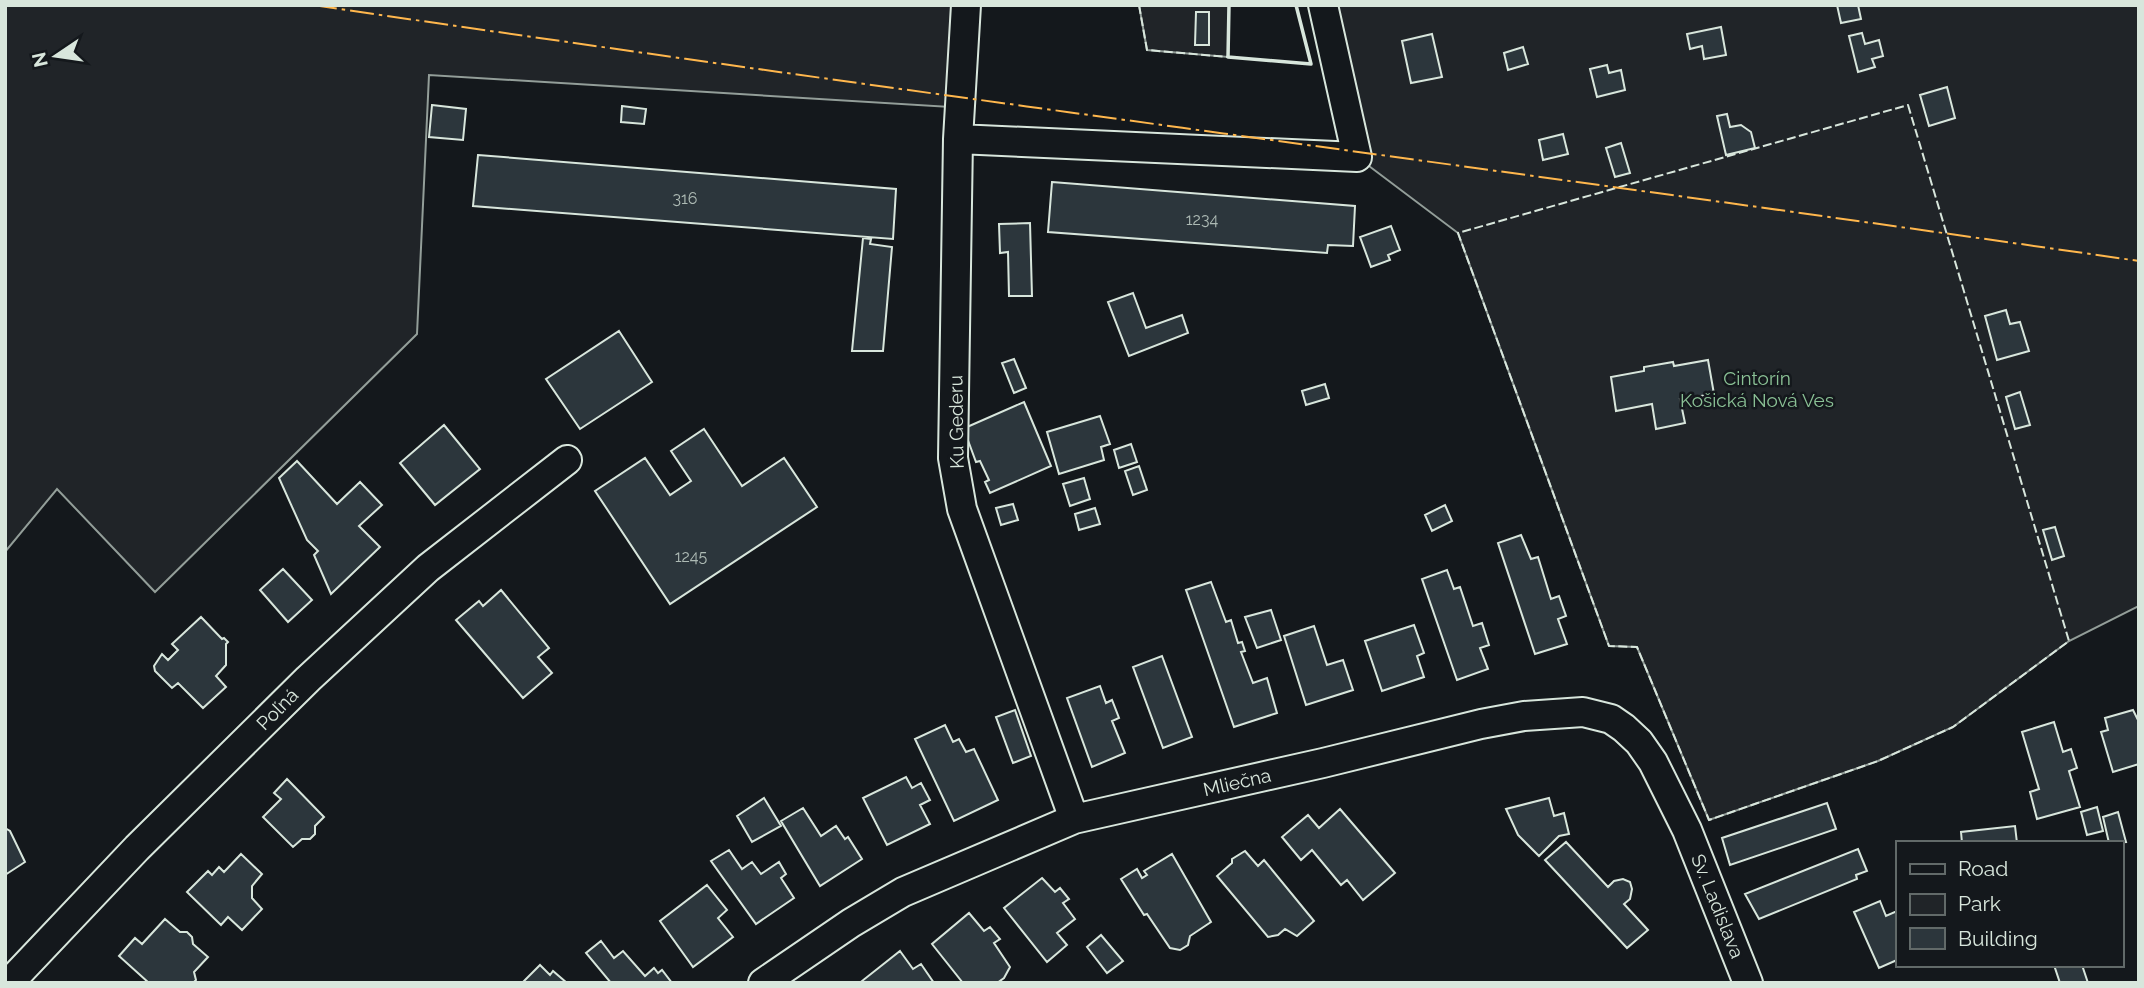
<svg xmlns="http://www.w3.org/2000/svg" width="2144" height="988" font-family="Raleway,sans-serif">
<rect width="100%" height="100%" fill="#14181c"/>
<path fill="#202428" stroke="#939e99" stroke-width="2" d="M5 5H951L950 107 429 75 417 334 155 592 57 489 5 552Z
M1139 5H1229L1228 57 1147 50Z
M1323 5H2139V606L2069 641 1953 727 1878 761 1709 820 1637 647 1609 646 1458 233 1357 157Z"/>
<path fill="#2c363c" stroke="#d8e6dc" stroke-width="2" d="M1837 5H1858L1861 19 1841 23Z
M1196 12H1209V45H1195Z
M1721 27 1726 55 1704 59 1702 46 1690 49 1687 34Z
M1862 33 1865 44 1879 40 1883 56 1872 59 1875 67 1858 72 1849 36Z
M1432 34 1442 77 1411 83 1402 41Z
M1523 47 1528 64 1508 70 1504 53Z
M1607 65 1609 73 1621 70 1625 90 1597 97 1590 69Z
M1947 87 1955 118 1929 126 1920 95Z
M432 105 466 109 463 140 429 137Z
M622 106 646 109 644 124 621 122Z
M1727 114 1730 127 1741 125 1751 132 1755 148 1726 155 1717 116Z
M1563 134 1568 154 1543 160 1539 140Z
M1621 143 1630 173 1615 177 1606 148Z
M478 155 896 189 893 239 473 206Z
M1052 182 1355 206 1353 246 1328 245 1327 253 1048 232Z
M1030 223 1032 296H1009L1008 252 1000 253 999 224Z
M1391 226 1400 250 1388 255 1390 260 1371 267 1360 237Z
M863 238 871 239 870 244 892 247 883 351H852Z
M1133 293 1146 328 1182 315 1188 333 1129 356 1108 302Z
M2006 310 2010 324 2020 322 2029 351 1997 360 1985 316Z
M619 331 652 382 580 429 546 379Z
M1014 359 1026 388 1014 393 1002 363Z
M1708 360 1714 394 1680 399 1685 423 1656 429 1652 404 1616 411 1611 377 1644 371V367L1673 362 1674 366Z
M1325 384 1329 398 1306 405 1302 391Z
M2020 392 2030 425 2015 429 2006 397Z
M1024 402 1051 466 990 493 985 482 989 480 980 461 976 462 966 435 967 427Z
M1100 416 1110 444 1101 447 1104 460 1059 474 1047 432Z
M444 425 480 469 435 505 400 463Z
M704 429 742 486 784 458 817 507 670 604 595 491 645 458 670 495 691 481 671 451Z
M1131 444 1137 462 1119 468 1114 450Z
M297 461 337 504 360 482 382 505 359 526 380 547 331 594 314 555 318 551 307 540 279 478Z
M1139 466 1147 490 1133 495 1125 471Z
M1084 478 1090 499 1070 506 1063 484Z
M1013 504 1018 520 1001 525 996 508Z
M1445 505 1452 521 1432 531 1425 515Z
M1095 508 1100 524 1079 530 1075 514Z
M2055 527 2064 556 2052 560 2043 530Z
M1521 535 1531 559 1538 557 1551 599 1559 596 1566 616 1558 619 1567 644 1535 654 1498 543Z
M283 569 312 600 288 622 260 590Z
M1447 570 1454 589 1460 587 1473 626 1482 623 1489 645 1480 648 1488 669 1457 680 1422 579Z
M1211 582 1226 622 1231 620 1238 643 1242 642 1245 651 1241 652 1253 683 1267 678 1277 713 1234 727 1186 590Z
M501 590 549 648 538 657 552 673 523 698 456 620 479 601 483 606Z
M1271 610 1281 640 1257 648 1245 617Z
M201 617 222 639 224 638 228 642 226 644V665L216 676 226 687 203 708 178 683 172 688 155 671 154 666 162 654 168 660 178 650 172 644Z
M1414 625 1424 653 1417 656 1424 677 1382 691 1365 641Z
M1314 626 1327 665 1343 660 1353 690 1306 705 1284 636Z
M1162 656 1192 737 1163 748 1133 667Z
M1100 686 1106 703 1112 700 1119 718 1112 721 1125 753 1092 767 1067 698Z
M1015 710 1031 756 1013 763 996 717Z
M2133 710 2139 722V764L2113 772 2101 732 2108 730 2105 718Z
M2054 722 2063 752 2071 749 2077 768 2069 771 2080 807 2037 819 2030 792 2039 789 2022 732Z
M945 725 953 742 959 739 966 752 974 749 998 800 954 821 915 739Z
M906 777 912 788 921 783 930 800 920 805 930 824 887 845 863 798Z
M287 779 324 817 315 826V834L310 839H302L293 847 263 817 281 799 274 793Z
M764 798 781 826 752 842 737 816Z
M1549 798 1554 816 1564 813 1569 834 1559 836 1539 856 1518 835 1506 809Z
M1827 803 1836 829 1730 865 1722 838Z
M2097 807 2103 831 2087 835 2081 812Z
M803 808 821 836 836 826 845 839 848 837 862 859 820 886 781 821Z
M1340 809 1395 873 1363 900 1347 880 1341 885 1312 850 1301 860 1282 837 1308 815 1319 828Z
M2118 812 2126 842 2109 843 2103 817Z
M2015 826 2017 843H1962L1961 832Z
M5 828 10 831 25 862 5 875Z
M1566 842 1608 887 1614 881 1623 879 1630 882 1632 889 1630 899 1624 904 1648 930 1627 948 1545 860Z
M1858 849 1867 871 1856 875 1857 879 1759 919 1745 894Z
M729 850 742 869 752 862 761 874 779 862 786 874 781 878 794 898 756 924 711 861Z
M1245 851 1258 866 1264 860 1314 921 1297 936 1285 929 1278 935 1268 937 1217 876 1232 863V859Z
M241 854 262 874 252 886V898L262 909 242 930 228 917 221 925 187 892 208 871 212 875 219 867 224 872Z
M1172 854 1211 922 1190 936 1188 945 1180 950 1170 948 1147 914 1144 915 1121 879 1137 869 1142 878 1147 875 1144 871Z
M1042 878 1055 892 1060 888 1069 899 1063 903 1075 919 1057 933 1067 945 1047 962 1004 908Z
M707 885 727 910 718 918 733 937 693 967 660 921Z
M1880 901 1886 916 1897 911V960L1879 968 1854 912Z
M969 913 984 931 990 927 1000 939 994 943 1010 967 1004 978 997 983H963L932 944Z
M165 919 180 932H187L192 937 193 944 208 957 194 972 196 980 193 983H149L119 956 135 938 142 944Z
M1101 935 1123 961 1107 973 1087 947Z
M601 941 614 958 623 951 645 976 654 968 658 973 662 970 672 983H611L586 953Z
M900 951 913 969 921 964 934 983H864L862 981Z
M540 965 550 975 553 971 567 983H522Z
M2054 965H2082L2088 983H2060Z"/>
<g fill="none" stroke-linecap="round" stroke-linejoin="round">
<g stroke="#d8e6dc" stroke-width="32">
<path id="street" d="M966 5 958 139 953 458 962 509 1074 819
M958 139 1357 157 1323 5
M9 983 137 848 308 679 428 568 567 460
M763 983 851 923 903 892 1074 819 1323 763 1481 724 1524 716 1583 712 1611 719 1624 728 1639 742 1653 762 1687 830 1748 983"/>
</g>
<use href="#street" stroke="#14181c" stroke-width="28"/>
<path stroke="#d8e6dc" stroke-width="2" stroke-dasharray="9 3.5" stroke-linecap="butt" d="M1139 5 1147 50 1228 57
M1908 105 2069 641 1953 727 1878 761 1709 820 1637 647 1609 646 1458 233Z"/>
<path stroke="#d8e6dc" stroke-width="3.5" d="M1229 5 1228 57 1311 64 1296 5"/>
<path stroke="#ffb74d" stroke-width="2" stroke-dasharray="24 5 3.5 5" stroke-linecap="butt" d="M313 5C921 95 1530 173 2139 261"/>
</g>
<g text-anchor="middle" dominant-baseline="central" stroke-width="5" stroke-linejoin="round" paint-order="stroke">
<g font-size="16" fill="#adbab4">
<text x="685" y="198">316</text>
<text x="1202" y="219">1234</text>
<text x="691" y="556">1245</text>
</g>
<g font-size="19" fill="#8ac095" stroke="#14181c">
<text x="1757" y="378">Cintorín<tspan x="1757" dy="22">Košická Nová Ves</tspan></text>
</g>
<g font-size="19" fill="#d8e6dc" stroke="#14181c">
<text transform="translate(956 422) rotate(-91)">Ku Gederu</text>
<text transform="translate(277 709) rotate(-45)">Poľná</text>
<text transform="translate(1237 782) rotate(-13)">Mliečna</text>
<text transform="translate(1718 906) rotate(68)">Sv. Ladislava</text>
</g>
</g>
<rect width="2144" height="988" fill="none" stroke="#d8e6dc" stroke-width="14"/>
<rect x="1896" y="841" width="228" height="126" fill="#14181c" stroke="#626a69" stroke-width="2"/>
<rect x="1910" y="864" width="35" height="10" fill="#14181c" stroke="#626a69" stroke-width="2"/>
<text x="1958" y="876" font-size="21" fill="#d8e6dc">Road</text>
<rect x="1910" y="894" width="35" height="21" fill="#202428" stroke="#626a69" stroke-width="2"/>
<text x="1958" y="911" font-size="21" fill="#d8e6dc">Park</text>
<rect x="1910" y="928" width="35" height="21" fill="#2c363c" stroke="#626a69" stroke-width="2"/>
<text x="1958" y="946" font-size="21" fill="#d8e6dc">Building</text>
<g transform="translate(56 56) rotate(257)" stroke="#14181c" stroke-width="5" paint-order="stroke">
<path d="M0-5L12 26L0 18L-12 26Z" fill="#d8e6dc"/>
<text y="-10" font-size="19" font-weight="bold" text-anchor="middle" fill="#d8e6dc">N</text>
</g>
</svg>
